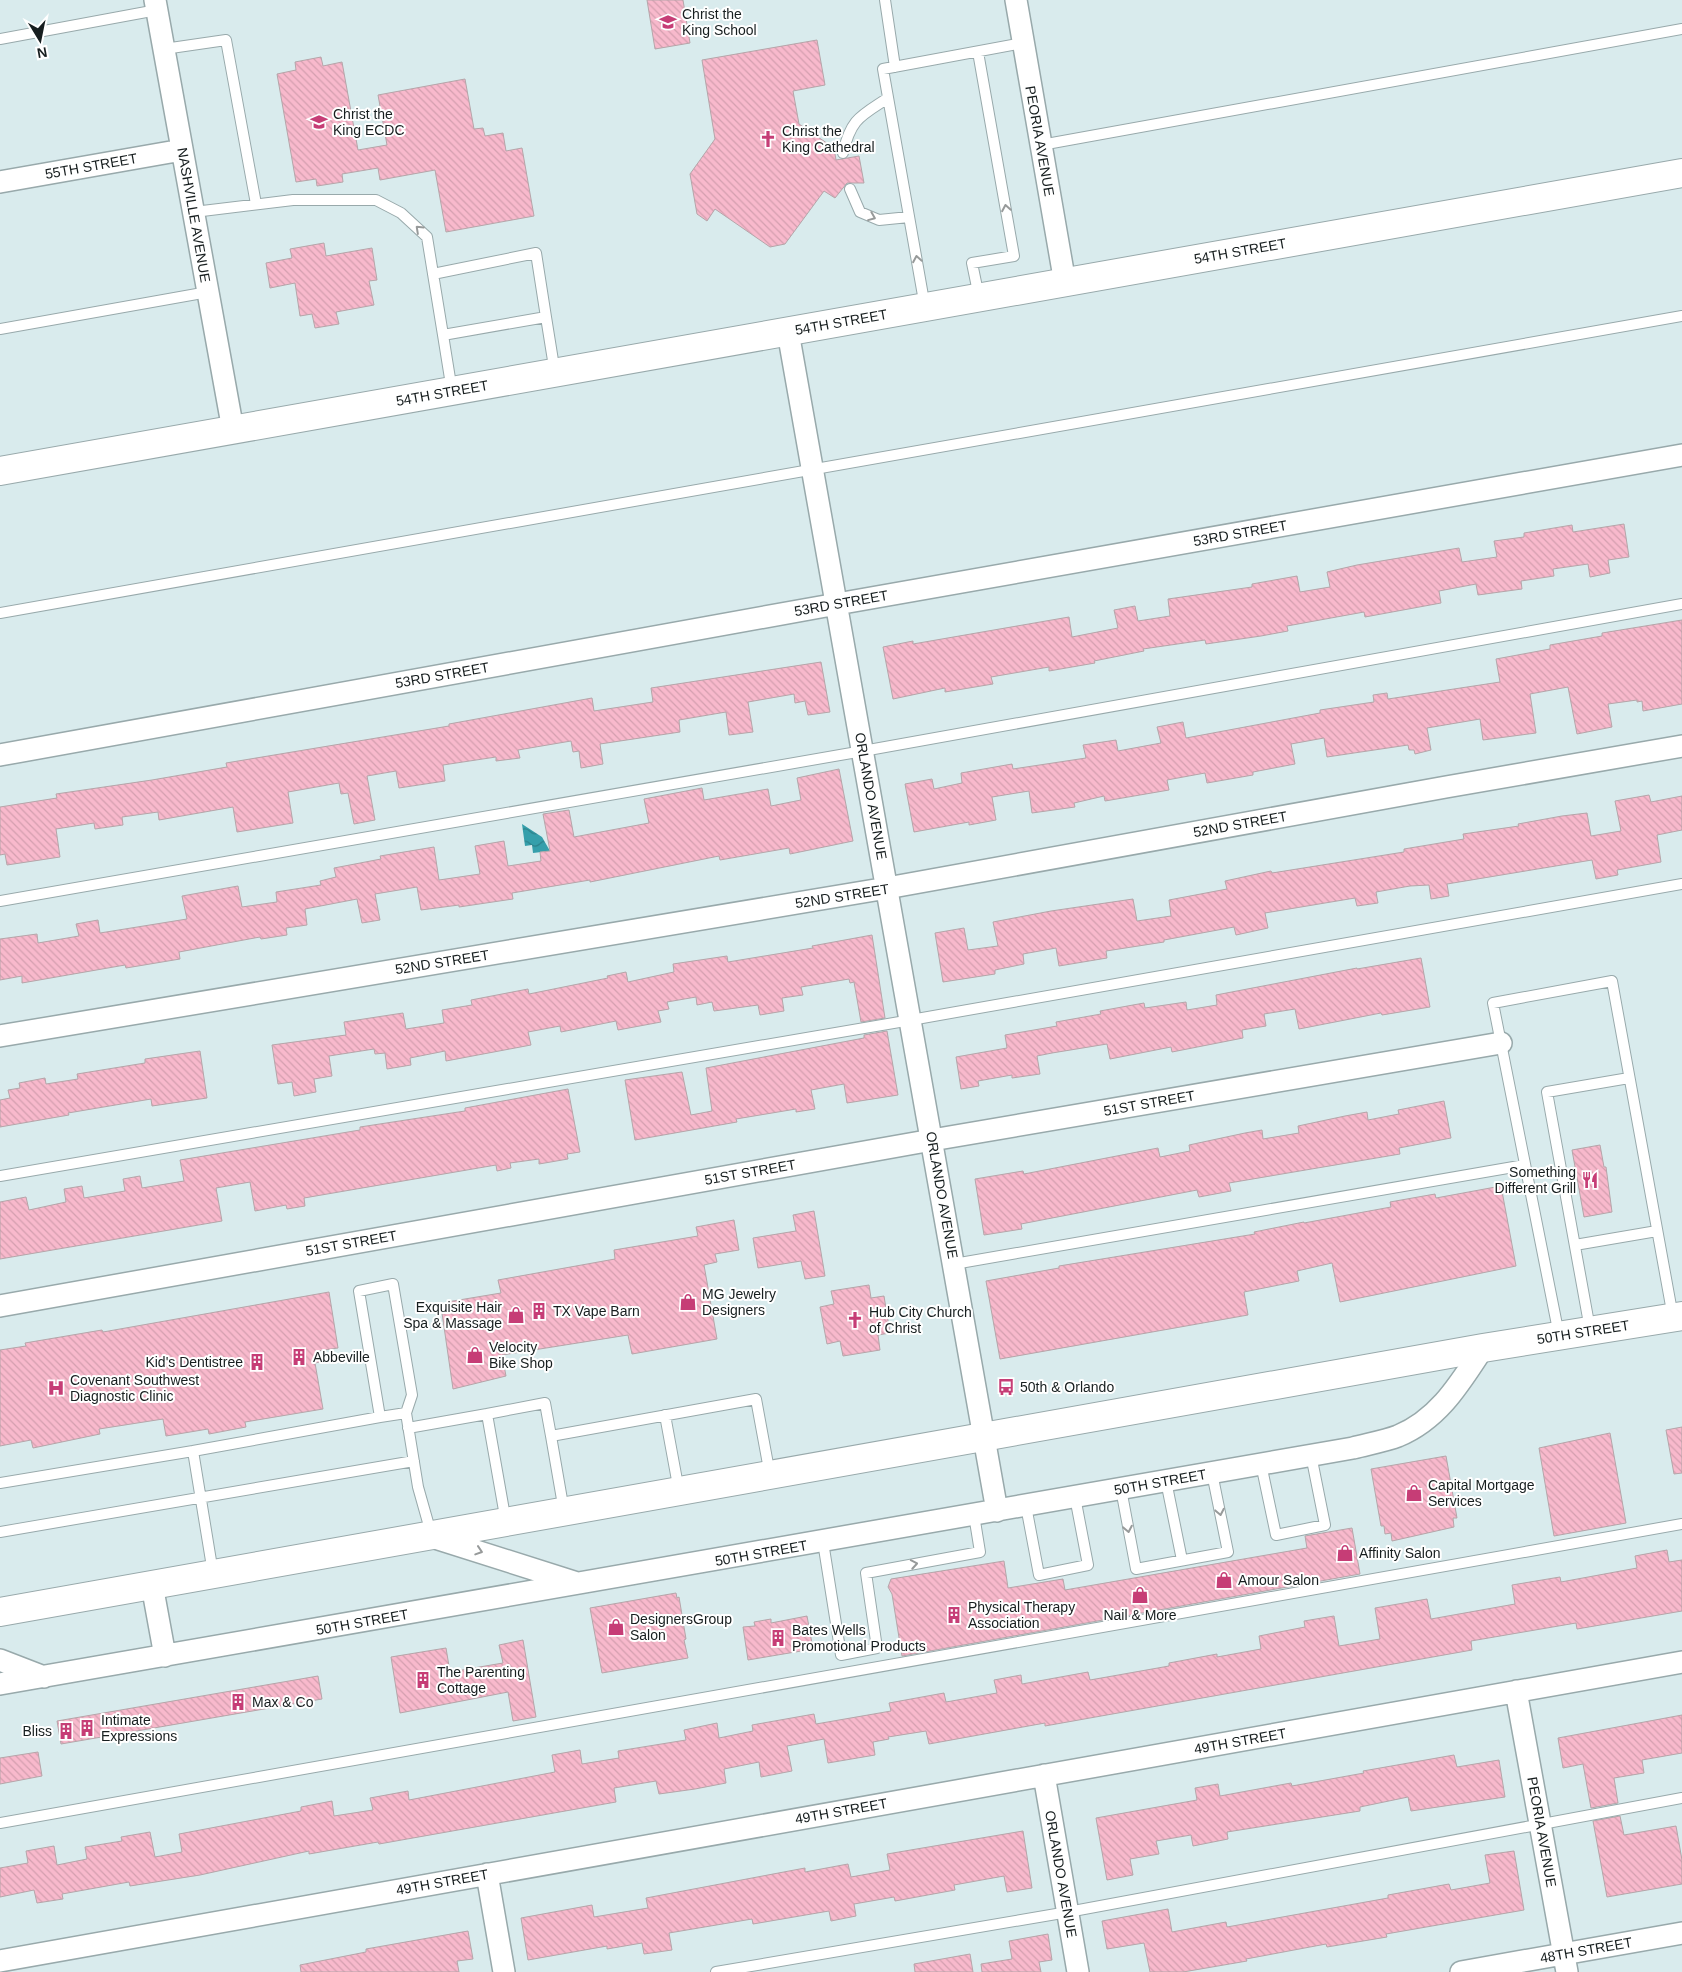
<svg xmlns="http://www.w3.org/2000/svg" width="1682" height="1972" font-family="Arial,sans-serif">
<defs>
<pattern id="water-waves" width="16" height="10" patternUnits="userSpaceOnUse" patternTransform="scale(1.25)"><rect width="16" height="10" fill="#359fab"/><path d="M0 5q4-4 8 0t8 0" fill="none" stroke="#2c818b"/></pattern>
<pattern id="building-back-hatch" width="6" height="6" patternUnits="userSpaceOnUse" patternTransform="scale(1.25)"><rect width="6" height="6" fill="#f8b9cc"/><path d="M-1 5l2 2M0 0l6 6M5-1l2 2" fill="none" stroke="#d49faf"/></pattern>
</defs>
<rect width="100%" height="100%" fill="#d9ebed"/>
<path fill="url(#water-waves)" d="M522 824 542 837 550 851 533 853 532 845 525 846Z"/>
<path fill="url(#building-back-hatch)" stroke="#b5a5a9" d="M647 0H683L690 43 655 49Z
M817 40 825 85 793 91 799 124 834 148 836 160 859 156 864 183H847L835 198 824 191 785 244 770 247 715 209 707 221 697 214 690 174 715 139 702 60Z
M321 57 323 66 342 62 358 150 387 145 378 95 465 79 474 129 483 128 485 136 503 133 506 151 522 148 534 216 446 232 435 170 380 180 378 168 342 174 343 182 317 186 316 179 296 182 277 74 296 70 295 62Z
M324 243 326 256 372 248 377 280 369 281 374 305 336 312 339 324 315 328 312 314 300 316 295 283 270 288 266 263 292 258 290 249Z
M1624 524 1629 557 1608 560 1610 573 1590 577 1588 564 1553 569 1554 576 1521 581 1522 589 1478 595 1476 584 1439 591 1441 603 1365 617 1364 612 1287 626 1288 631 1261 636 1206 644 1205 640 1143 649 1144 651 1094 661 1095 663 1049 671V667L991 677 993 684 945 692V688L893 699 883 647 913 641V644L1069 617 1072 637 1118 628 1114 610 1135 606 1138 621 1170 616 1168 599 1252 587V584L1297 576 1300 592 1330 587 1327 572 1357 565 1459 548 1462 562 1497 557 1494 541 1524 537V533L1572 525 1573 532Z
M1682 620V704L1643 711 1642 701 1637 702V700L1608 704 1612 727 1577 734 1568 687 1530 694 1536 733 1483 740 1480 719 1427 728 1431 750 1415 754 1414 750H1409L1408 745 1327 757 1324 738 1291 744 1295 764 1253 772V775L1207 783 1205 773 1167 780 1169 790 1105 801 1104 796 1074 803 1075 807 1032 813 1029 791 992 797 996 820 969 825V822L914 832 905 784 932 779 934 789 962 783 961 773 1012 764 1013 769 1086 758 1083 745 1116 740 1118 751 1161 743 1157 727 1183 722 1186 738 1320 713V710L1374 702 1373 695 1387 693 1388 699 1500 682 1496 659 1550 649V645L1602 636V633Z
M821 662 830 712 808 715 805 701 795 703 794 694 748 702 753 732 729 735 726 712 679 720 680 732 600 744 603 764 581 768 579 751 573 752 571 741 518 750 520 758 496 761V757L443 765 445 781 399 788 396 771 367 776 375 820 354 824 348 793 341 794 339 783 288 792 293 823 237 832 233 807 159 820 158 812 122 817 123 825 95 829 94 823 56 829 60 857 7 865 5 854 0 855V807L57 798 56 794 152 780 227 767 226 763 449 726V724L592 698 594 711 653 702 651 688Z
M839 769 853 841 790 854 789 848 720 860 719 856 590 882V880L512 893 513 899 459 907V905L421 910 417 887 375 894 380 920 362 923 357 899 305 909 307 925 286 928 287 935 261 939 260 937 179 952 180 959 126 968 125 965 22 983V976L0 980V939L37 934 38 943 79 936 76 924 98 920 100 933 187 919 182 896 238 886 242 907 277 902 276 892 321 885 320 881 336 877 334 868 381 859 380 856 434 847 439 880 480 874 475 846 504 841 508 866 541 861 540 852 550 851 543 814 569 810 574 837 649 823 644 799 702 788 704 800 768 789 771 806 801 800 797 778Z
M1649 795 1651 802 1682 796V830L1657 835 1661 862 1617 870 1618 875 1596 879 1592 860 1447 884 1449 896 1431 899 1429 885 1410 886 1376 892 1378 903 1357 906 1355 898 1265 913 1268 928 1236 935 1234 927 1164 940V942L1106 951 1107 958 1059 966 1056 948 1023 954 1024 964 995 970V974L943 982 935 933 964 928 968 950 998 946 993 922 1051 911 1133 899 1137 921 1171 916 1169 900 1227 889 1225 881 1271 871 1272 873 1404 852V849L1464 839 1463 834 1519 826 1518 824 1562 816 1587 813 1591 836 1621 831 1615 801Z
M872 935 885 1018 861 1022 854 982 850 983 849 979 801 987 803 995 782 998 784 1011 760 1015 758 1005 714 1011 712 1002 697 1005 696 997 667 1002 669 1009 658 1011 661 1022 618 1030 616 1021 561 1032 560 1026 528 1032 531 1045 446 1061 445 1051 410 1058 411 1065 387 1069 385 1053 375 1054 374 1049 329 1056 332 1076 314 1079 316 1092 294 1096 292 1082 278 1084 272 1045 346 1035 344 1022 403 1013 406 1029 444 1023 442 1010 472 1005 471 1000 528 989 529 994 608 978 607 976 626 972 628 982 674 972 673 964 727 956 728 962 813 948 812 946Z
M1421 958 1430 1007 1382 1015 1381 1013 1299 1029 1295 1009 1264 1014 1266 1026 1242 1030 1243 1038 1172 1052 1171 1047 1110 1059 1107 1044 1052 1053 1037 1056 1040 1074 1012 1078V1075L978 1081 979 1086 961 1089 956 1057 1007 1048 1005 1035 1057 1026 1056 1022 1101 1014 1100 1011 1144 1003 1145 1008 1186 1002 1187 1010 1217 1005 1216 995 1357 968V969Z
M887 1031 898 1095 847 1103 844 1084 811 1090 815 1109 796 1112V1109L736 1119 737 1122 635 1140 625 1080 682 1072 691 1115 712 1111 706 1068 864 1038V1035Z
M200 1051 207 1098 152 1106 151 1099 68 1113 69 1115 0 1127V1100L10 1098 8 1090 20 1088 19 1083 45 1078 46 1084 78 1079 77 1074 145 1063V1059Z
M568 1089 580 1152 567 1154 568 1159 539 1164V1159L510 1163 511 1168 497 1171 496 1165 304 1198 305 1206 287 1209 286 1205 255 1211 250 1182 216 1188 222 1221 0 1259V1202L26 1197 29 1210 66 1202 64 1189 82 1186 84 1198 125 1191 123 1179 140 1176 142 1188 184 1181 180 1160 360 1130V1127L465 1111V1108Z
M1444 1101 1451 1138 1399 1148 1400 1154 1229 1183 1231 1191 1199 1197 1197 1190 1021 1224 1022 1229 984 1235 975 1179 1023 1171 1024 1174 1158 1148 1160 1157 1190 1151 1189 1145 1245 1133 1262 1130 1263 1139 1299 1133 1298 1126 1345 1116 1367 1112 1368 1120 1399 1114 1398 1110Z
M1600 1145 1604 1167H1606L1612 1212 1584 1217 1572 1150Z
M1501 1186 1516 1266 1340 1302 1332 1263 1297 1271 1299 1281 1244 1292 1248 1315 1000 1359 986 1281 1059 1268V1266L1255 1234 1254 1232 1304 1222V1223L1391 1207 1390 1202 1435 1194 1436 1198Z
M814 1211 825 1276 805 1279 801 1261 758 1268 753 1238 796 1231 793 1215Z
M734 1220 739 1250 715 1254 717 1262 704 1265 717 1339 632 1354 628 1335 502 1355 506 1376 453 1389 441 1306 448 1304 447 1302 501 1293 498 1280 615 1259 614 1250 698 1236 696 1227Z
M869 1285 871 1298 884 1296 890 1333 878 1335 880 1350 843 1356 840 1341 827 1344 820 1307 834 1304 831 1291Z
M329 1292 338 1348 318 1351 320 1362 315 1363 323 1409 245 1422 246 1427 209 1434 208 1429 166 1436 163 1419 99 1429 100 1434 33 1448 31 1440 0 1446V1350L26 1346 25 1343 102 1330 103 1332Z
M1682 1427V1473L1674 1474 1666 1430Z
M1610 1433 1626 1523 1554 1536 1539 1448Z
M1446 1456 1457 1518H1453L1454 1527 1392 1541 1391 1533 1385 1534 1384 1526H1381L1371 1469Z
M1352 1528 1360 1574 902 1656 892 1594 888 1587 891 1579 1004 1561 1008 1588 1063 1579 1065 1590 1307 1548 1305 1536Z
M1667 1550 1669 1562 1682 1560V1611L1577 1629 1576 1623 1471 1641 1472 1650 1045 1726V1723L929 1744 926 1731 888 1737 889 1739 873 1742 875 1755 828 1763 824 1739 787 1746 792 1771 761 1777 759 1762 724 1769 726 1783 695 1789 659 1794 656 1781 614 1788 616 1802 379 1844 378 1842 309 1854V1851L200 1875 130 1886 129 1882 62 1894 63 1899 37 1903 34 1890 0 1897V1868L28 1863 26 1851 54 1846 57 1865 87 1859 85 1847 122 1841 121 1837 150 1832 155 1857 182 1852 179 1834 301 1811V1807L332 1801 334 1816 373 1810 370 1798 408 1791 409 1800 555 1772 552 1755 580 1750 582 1764 619 1758 618 1751 686 1740 684 1730 717 1723 719 1738 753 1731 752 1725 814 1714 816 1724 891 1711 889 1703 944 1693 946 1702 997 1693 994 1680 1021 1675 1022 1684 1088 1672 1090 1680 1169 1666V1663L1217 1654V1657L1261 1649 1259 1636 1305 1627 1304 1621 1334 1616 1339 1646 1380 1639 1375 1608 1427 1599 1431 1619 1515 1604 1512 1585 1560 1577 1561 1582 1637 1568 1635 1556Z
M676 1593 677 1598 679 1597 686 1639 684 1640 688 1658 602 1673 590 1608Z
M807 1616 813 1649 748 1660 743 1627 755 1626 754 1622 771 1619V1623Z
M523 1640 536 1717 513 1721 508 1692 400 1713 391 1657 446 1648 450 1672 503 1663 499 1645Z
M318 1676 322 1699 61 1744 57 1721Z
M1682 1715V1753L1642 1760 1644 1773 1614 1778 1618 1803 1591 1808 1583 1764 1563 1768 1558 1738Z
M38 1752 42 1776 0 1784V1758Z
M1454 1755 1457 1767 1499 1760 1505 1797 1411 1811 1408 1797 1360 1807V1811L1227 1832 1228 1839 1193 1846 1191 1835 1156 1841 1159 1854 1130 1859 1133 1875 1107 1880 1096 1818 1197 1800 1195 1788 1218 1784 1220 1796 1291 1783 1292 1786 1364 1773 1363 1771Z
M1620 1816 1624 1835 1676 1826 1682 1860V1884L1607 1897 1593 1821Z
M1023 1831 1032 1888 1007 1892 1004 1876 954 1885 955 1890 895 1901 894 1897 854 1904 856 1916 831 1921 829 1911 753 1924 752 1919 669 1933 672 1950 644 1954 642 1943 607 1949V1946L528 1960 521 1918 592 1905 594 1917 648 1908 646 1898 805 1868V1872L848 1864 851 1877 890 1870 887 1854Z
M1514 1851 1524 1910 1386 1934 1387 1937 1327 1947 1326 1944 1246 1959 1247 1961 1183 1972H1150L1144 1943 1107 1949 1102 1921 1168 1909 1172 1932 1226 1922 1227 1927 1388 1898V1895L1449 1884 1451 1890 1490 1883 1485 1855Z
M468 1931 473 1959 457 1961 459 1972H301L300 1965 366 1952V1949Z
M1048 1934 1052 1960 1039 1962 1041 1972H982L981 1964 1012 1959 1009 1941Z
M970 1954 973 1972H915L914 1964Z"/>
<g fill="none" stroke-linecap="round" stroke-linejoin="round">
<g stroke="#98a9ab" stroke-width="12">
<path id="lane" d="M885 0 895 67
M0 39 157 10
M164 49 226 40 256 204
M978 52 1014 256 972 263 979 297
M1041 145 1682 29
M843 153C851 118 861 116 888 98
M850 189 860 212 879 220 909 217
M194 212 293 200H376L401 213 427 237 443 335 546 317 536 253 433 274
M925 307 883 69 1023 43
M546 317 555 373
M0 329 208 292
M443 335 452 391
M0 613 1682 316
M0 901 863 751 1682 604
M0 1176 911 1020 1682 884
M1575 1245 1657 1231
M954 1264 1525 1165
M1590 1329 1547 1092 1629 1078
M1559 1335 1493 1003 1612 981 1673 1317
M665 1415 679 1491
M380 1417 359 1291 393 1284 412 1395 406 1413
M408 1428 487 1414
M1261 1464 1276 1535 1325 1525 1311 1455
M1166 1481 1182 1560
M0 1483 193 1451
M1121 1489 1136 1569 1228 1552 1212 1473
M1026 1506 1039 1575 1088 1565 1075 1497
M564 1511 551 1436 756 1399 770 1475
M506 1522 487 1414 545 1403 551 1436
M0 1532 414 1461
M823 1542 841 1655 877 1648 866 1573 980 1552 974 1515
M213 1573 193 1451 380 1417 406 1413 418 1487 431 1533
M0 1823 1682 1524
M716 1972 1068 1912 1682 1798"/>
</g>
<g stroke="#98a9ab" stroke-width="24">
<path id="street" d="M155 0 233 430
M1016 0 1065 283
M0 182 182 150
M788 332 997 1511
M0 755 837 604 1682 455
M0 1036 887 888 1446 787 1682 746
M0 1306 932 1140 1501 1043
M432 1537 577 1583
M152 1585 165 1656
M0 1660 44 1677
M0 1684 1353 1448C1368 1444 1385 1441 1398 1436 1439 1419 1460 1383 1483 1348
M1516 1691 1567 1972
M1044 1775 1078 1972
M487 1874 504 1972
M0 1961 1682 1662
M1461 1972 1682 1933"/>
</g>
<g stroke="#98a9ab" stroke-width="30">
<path id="secondary" d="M0 471 1682 173
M0 1612 1483 1348 1682 1316"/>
</g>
<use href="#lane" stroke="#fff" stroke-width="10"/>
<use href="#street" stroke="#fff" stroke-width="21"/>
<use href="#secondary" stroke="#fff" stroke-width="28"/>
</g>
<defs><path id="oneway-chevron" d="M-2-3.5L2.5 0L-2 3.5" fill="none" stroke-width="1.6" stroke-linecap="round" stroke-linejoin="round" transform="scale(1.25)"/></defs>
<g stroke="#979a9a">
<use href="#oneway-chevron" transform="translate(1006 208) rotate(-100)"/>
<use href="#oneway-chevron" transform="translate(872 217) rotate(22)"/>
<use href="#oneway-chevron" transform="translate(419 229) rotate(-137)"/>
<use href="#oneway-chevron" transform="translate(917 259) rotate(-100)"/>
<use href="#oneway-chevron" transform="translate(1220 1512) rotate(79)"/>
<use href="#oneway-chevron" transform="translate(1128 1529) rotate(79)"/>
<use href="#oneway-chevron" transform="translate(479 1551) rotate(18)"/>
<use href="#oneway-chevron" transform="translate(914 1564) rotate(-10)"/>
</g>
<defs>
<g id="school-bare" transform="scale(1.35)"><path d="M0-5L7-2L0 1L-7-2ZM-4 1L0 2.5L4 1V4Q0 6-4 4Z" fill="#c63d76" stroke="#fff" stroke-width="2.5" paint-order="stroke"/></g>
<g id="church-bare" transform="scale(1.35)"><path d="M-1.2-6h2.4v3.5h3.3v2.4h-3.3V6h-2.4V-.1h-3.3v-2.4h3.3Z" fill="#c63d76" stroke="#fff" stroke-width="2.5" paint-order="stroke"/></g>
<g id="restaurant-bare" transform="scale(1.35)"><path d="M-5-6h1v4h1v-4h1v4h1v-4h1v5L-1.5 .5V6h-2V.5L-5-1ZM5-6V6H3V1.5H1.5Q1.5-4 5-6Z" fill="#c63d76" stroke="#fff" stroke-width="2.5" paint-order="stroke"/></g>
<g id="shop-bare" transform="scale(1.35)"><path d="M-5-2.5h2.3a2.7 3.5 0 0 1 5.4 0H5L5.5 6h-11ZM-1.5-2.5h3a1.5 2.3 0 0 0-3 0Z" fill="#c63d76" stroke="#fff" stroke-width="2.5" paint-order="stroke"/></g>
<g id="building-bare" transform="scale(1.35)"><path d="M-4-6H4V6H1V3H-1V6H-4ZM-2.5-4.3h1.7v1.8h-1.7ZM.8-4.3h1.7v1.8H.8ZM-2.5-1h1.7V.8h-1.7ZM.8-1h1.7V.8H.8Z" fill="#c63d76" stroke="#fff" stroke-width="2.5" paint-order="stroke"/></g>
<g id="bus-bare" transform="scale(1.35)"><path d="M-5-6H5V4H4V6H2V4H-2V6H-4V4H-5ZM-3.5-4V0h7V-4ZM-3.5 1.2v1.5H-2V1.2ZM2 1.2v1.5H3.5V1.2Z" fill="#c63d76" stroke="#fff" stroke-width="2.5" paint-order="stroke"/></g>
<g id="hospital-bare" transform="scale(1.35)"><path d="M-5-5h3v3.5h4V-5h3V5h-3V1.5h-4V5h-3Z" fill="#c63d76" stroke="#fff" stroke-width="2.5" paint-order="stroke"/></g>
</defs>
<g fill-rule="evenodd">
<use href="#school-bare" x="668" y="22"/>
<use href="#school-bare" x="319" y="122"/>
<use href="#church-bare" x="768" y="139"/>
<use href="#restaurant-bare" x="1590" y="1180"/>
<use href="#shop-bare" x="688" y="1302"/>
<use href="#building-bare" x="539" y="1311"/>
<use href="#shop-bare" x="516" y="1315"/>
<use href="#church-bare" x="855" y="1320"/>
<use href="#shop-bare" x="475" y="1355"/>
<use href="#building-bare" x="299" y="1357"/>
<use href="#building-bare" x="257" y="1362"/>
<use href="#bus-bare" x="1006" y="1387"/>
<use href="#hospital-bare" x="56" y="1388"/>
<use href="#shop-bare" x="1414" y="1493"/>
<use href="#shop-bare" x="1345" y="1553"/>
<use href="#shop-bare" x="1224" y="1580"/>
<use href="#shop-bare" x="1140" y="1595"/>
<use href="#building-bare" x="954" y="1615"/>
<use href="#shop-bare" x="616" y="1627"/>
<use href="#building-bare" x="778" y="1638"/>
<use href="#building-bare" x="423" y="1680"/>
<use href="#building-bare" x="238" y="1702"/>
<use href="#building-bare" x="87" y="1728"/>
<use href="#building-bare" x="66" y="1731"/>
</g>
<g text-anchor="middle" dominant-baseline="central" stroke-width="4" stroke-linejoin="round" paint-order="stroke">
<g font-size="14" fill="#171e1f" stroke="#fff" text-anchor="start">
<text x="682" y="14">Christ the<tspan x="682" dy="16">King School</tspan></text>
<text x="333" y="114">Christ the<tspan x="333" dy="16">King ECDC</tspan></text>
<text x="782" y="131">Christ the<tspan x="782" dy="16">King Cathedral</tspan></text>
<text x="1576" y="1172" text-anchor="end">Something<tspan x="1576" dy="16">Different Grill</tspan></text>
<text x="702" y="1294">MG Jewelry<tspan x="702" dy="16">Designers</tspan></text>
<text x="502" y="1307" text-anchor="end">Exquisite Hair<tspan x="502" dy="16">Spa &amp; Massage</tspan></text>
<text x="553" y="1311">TX Vape Barn</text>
<text x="869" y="1312">Hub City Church<tspan x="869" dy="16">of Christ</tspan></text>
<text x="489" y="1347">Velocity<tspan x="489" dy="16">Bike Shop</tspan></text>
<text x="313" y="1357">Abbeville</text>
<text x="243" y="1362" text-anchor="end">Kid's Dentistree</text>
<text x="70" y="1380">Covenant Southwest<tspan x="70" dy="16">Diagnostic Clinic</tspan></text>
<text x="1020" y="1387">50th &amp; Orlando</text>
<text x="1428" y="1485">Capital Mortgage<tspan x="1428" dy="16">Services</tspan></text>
<text x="1359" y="1553">Affinity Salon</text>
<text x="1238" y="1580">Amour Salon</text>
<text x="968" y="1607">Physical Therapy<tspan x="968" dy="16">Association</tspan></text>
<text x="1140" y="1615" text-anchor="middle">Nail &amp; More</text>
<text x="630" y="1619">DesignersGroup<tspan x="630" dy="16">Salon</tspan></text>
<text x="792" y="1630">Bates Wells<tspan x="792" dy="16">Promotional Products</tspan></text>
<text x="437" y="1672">The Parenting<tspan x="437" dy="16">Cottage</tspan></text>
<text x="252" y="1702">Max &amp; Co</text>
<text x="101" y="1720">Intimate<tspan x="101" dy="16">Expressions</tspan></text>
<text x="52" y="1731" text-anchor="end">Bliss</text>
</g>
<g font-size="14" fill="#171e1f" stroke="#fff">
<text transform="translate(1040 141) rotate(80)">PEORIA AVENUE</text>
<text transform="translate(91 166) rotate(-10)">55TH STREET</text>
<text transform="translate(194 215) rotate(80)">NASHVILLE AVENUE</text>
<text transform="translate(1240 251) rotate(-10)">54TH STREET</text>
<text transform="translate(841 322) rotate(-10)">54TH STREET</text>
<text transform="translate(442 393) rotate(-10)">54TH STREET</text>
<text transform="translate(1240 533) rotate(-10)">53RD STREET</text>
<text transform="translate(841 603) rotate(-10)">53RD STREET</text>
<text transform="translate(442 675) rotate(-10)">53RD STREET</text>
<text transform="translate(871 796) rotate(80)">ORLANDO AVENUE</text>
<text transform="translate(1240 824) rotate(-10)">52ND STREET</text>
<text transform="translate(842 896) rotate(-9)">52ND STREET</text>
<text transform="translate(442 962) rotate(-9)">52ND STREET</text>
<text transform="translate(1149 1103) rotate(-10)">51ST STREET</text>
<text transform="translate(750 1172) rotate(-10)">51ST STREET</text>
<text transform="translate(942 1195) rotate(80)">ORLANDO AVENUE</text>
<text transform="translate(351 1243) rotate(-10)">51ST STREET</text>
<text transform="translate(1583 1332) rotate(-9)">50TH STREET</text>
<text transform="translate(1160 1482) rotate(-10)">50TH STREET</text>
<text transform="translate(761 1553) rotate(-10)">50TH STREET</text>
<text transform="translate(362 1622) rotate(-10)">50TH STREET</text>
<text transform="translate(1240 1741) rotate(-10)">49TH STREET</text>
<text transform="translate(841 1811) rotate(-10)">49TH STREET</text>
<text transform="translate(1542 1832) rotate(80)">PEORIA AVENUE</text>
<text transform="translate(1061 1874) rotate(80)">ORLANDO AVENUE</text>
<text transform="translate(442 1882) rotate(-10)">49TH STREET</text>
<text transform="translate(1586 1950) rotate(-10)">48TH STREET</text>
</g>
</g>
<g transform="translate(40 40) rotate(170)" stroke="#ffffff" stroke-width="4" paint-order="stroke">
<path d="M0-4L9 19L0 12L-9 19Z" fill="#171e1f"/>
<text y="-8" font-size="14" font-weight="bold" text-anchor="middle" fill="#171e1f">N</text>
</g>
</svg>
